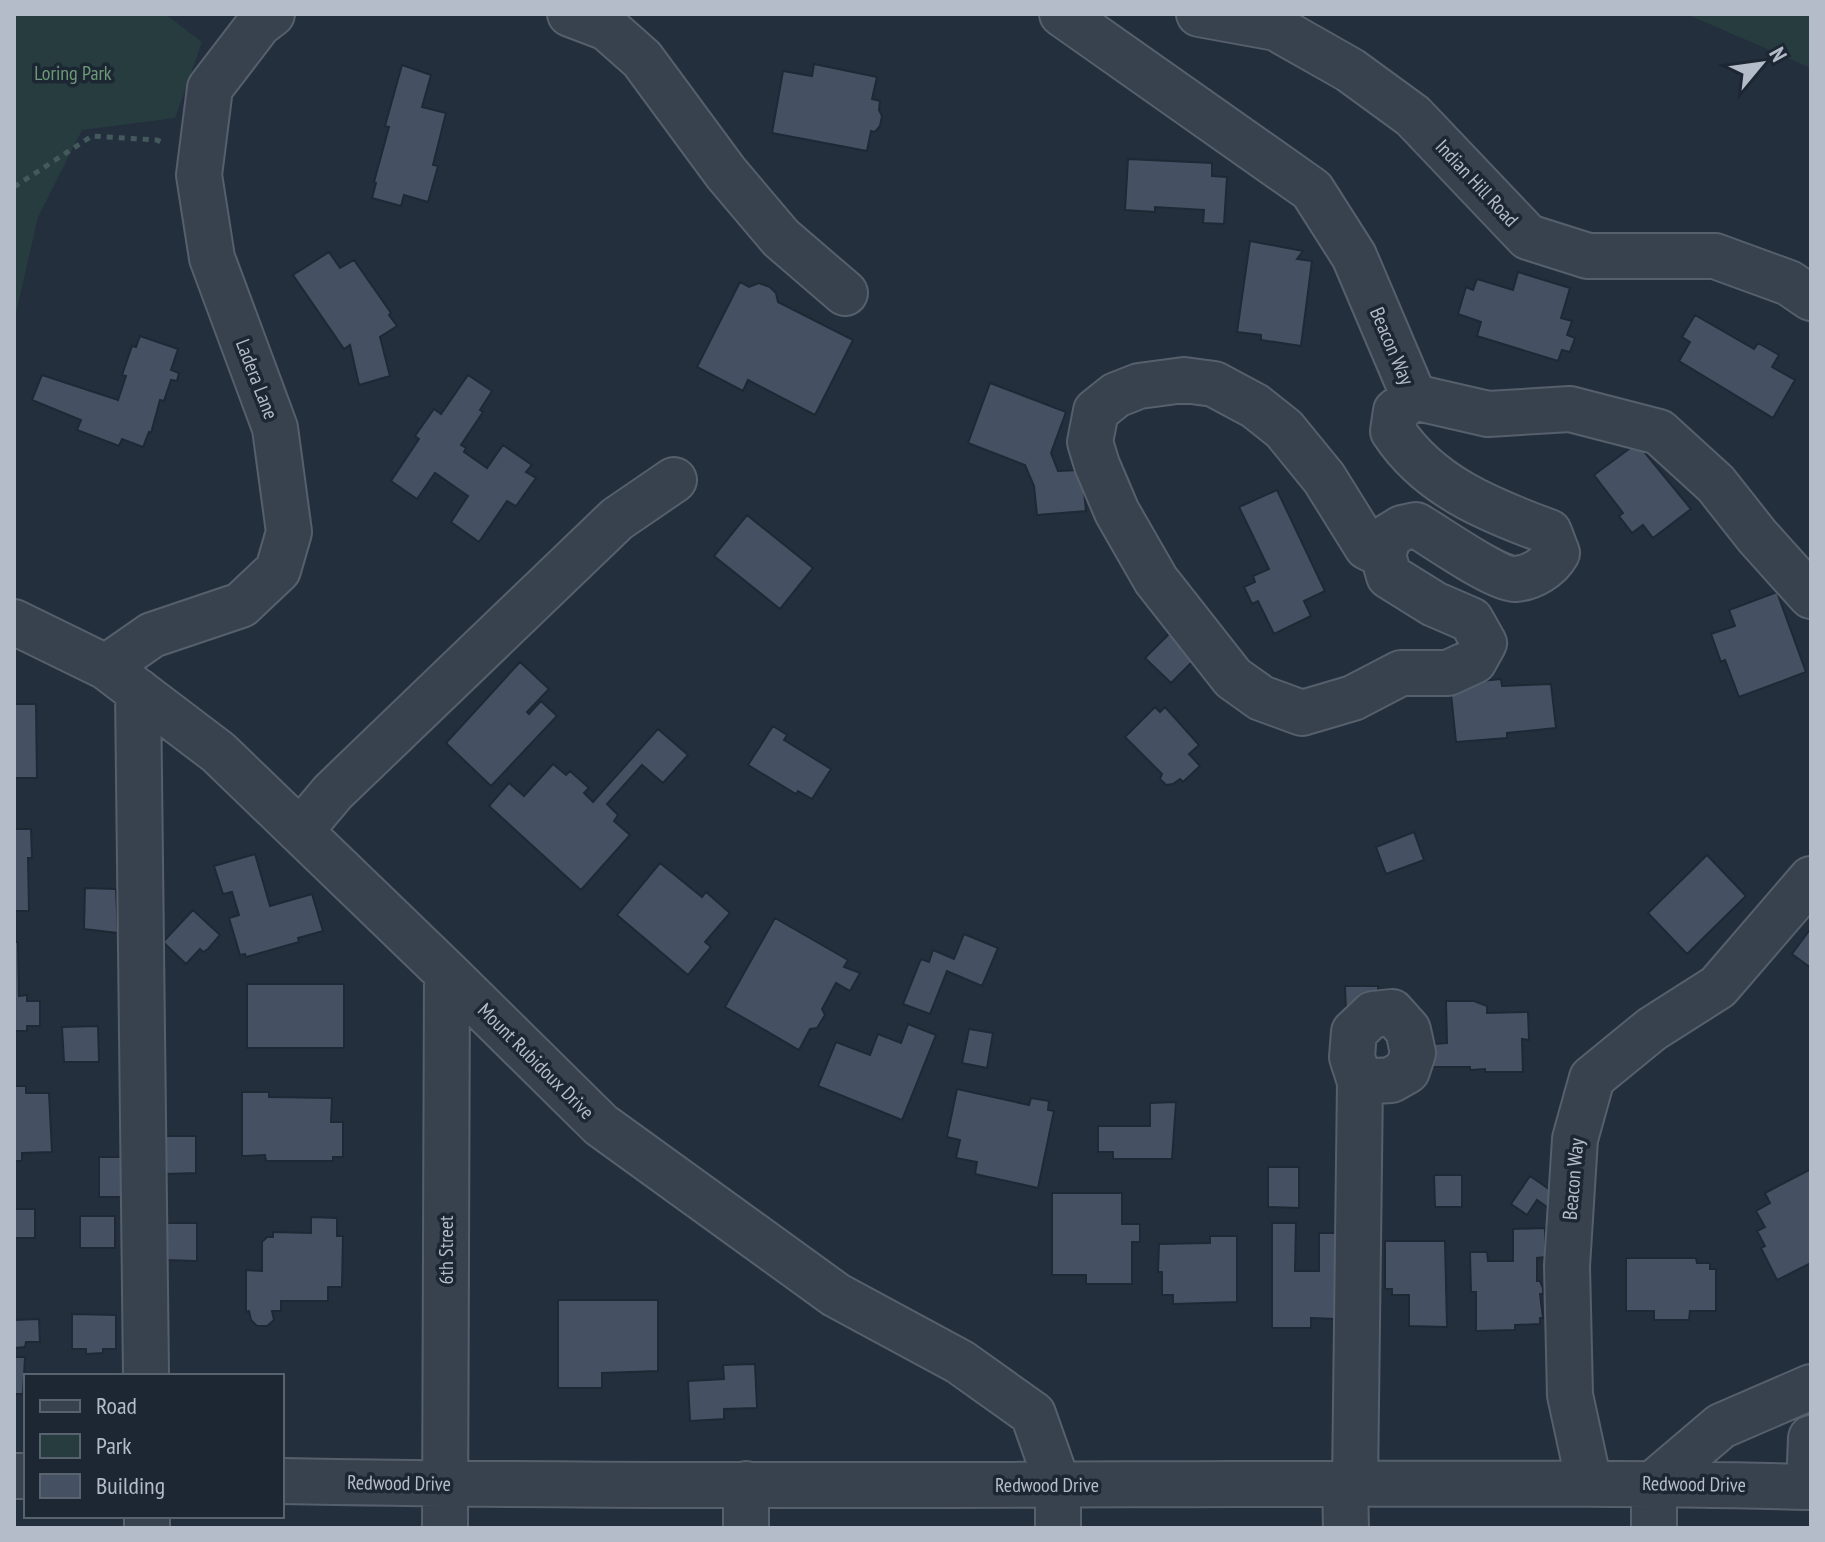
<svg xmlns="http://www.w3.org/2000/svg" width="1825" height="1542" font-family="'PT Sans Narrow',sans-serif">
<rect width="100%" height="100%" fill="#242f3e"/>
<path fill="#263c3f" d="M14 14H165L202 42 175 118 82 130 38 217 14 322Z
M1686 14H1811V68Z"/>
<path fill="#455162" stroke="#1f2835" stroke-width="2" d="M814 64 877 77 872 99 880 101 879 110 882 116 880 126 875 132 871 131 867 151 772 133 783 71 812 76Z
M402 65 431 75 422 107 446 113 433 165 438 166 428 202 404 195 401 206 372 198 376 183 374 182 389 127 385 126Z
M1128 159 1212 163V176L1227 177 1224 224 1203 223 1204 210 1155 207V212L1125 210Z
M1250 241 1303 251 1297 259 1312 261 1301 346 1261 340V335L1237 332Z
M329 252 340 268 354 260 391 313 389 315 397 326 380 337 390 376 359 385 350 345 344 349 293 275Z
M1518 272 1570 288 1561 318 1572 321 1567 335 1575 338 1570 352 1562 350 1558 361 1477 336 1481 322 1458 314 1466 287 1473 290 1477 279 1513 290Z
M740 282 749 287 759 283 770 287 776 293 778 302 853 340 815 415 748 380 743 391 697 367Z
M1695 315 1754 349 1758 343 1779 355 1772 367 1795 380 1773 418 1679 361 1690 342 1682 337Z
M140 336 178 349 171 370 179 373 177 381 171 380 164 401 160 400 151 433 149 432 143 447 122 439 119 446 77 430 81 420 32 400 42 375 118 400 126 376 122 375 132 346 136 347Z
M468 375 492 391 480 410 483 412 461 445 466 448 464 452 487 468 503 445 532 465 526 472 536 478 516 506 507 501 479 542 451 522 468 496 435 473 417 499 391 481 419 439 415 436 434 409 441 414Z
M990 383 1066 412 1051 453 1058 471 1082 470 1086 511 1037 515 1034 486 1025 465 968 443Z
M1637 443 1691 509 1653 538 1643 525 1632 533 1619 516 1623 513 1594 475Z
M1277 490 1325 591 1304 601 1311 616 1274 634 1258 601 1252 604 1244 587 1255 582 1253 576 1269 569 1239 507Z
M747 515 813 568 780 609 714 556Z
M1777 592 1806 672 1739 697 1725 660 1721 662 1711 634 1735 626 1729 610Z
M1172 631 1197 657 1171 683 1145 658Z
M520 662 549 689 527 712 529 714 541 701 557 716 491 786 446 743Z
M1501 679 1502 686 1551 684 1556 728 1507 733V738L1456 742 1450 684Z
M14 704H36L37 778H14Z
M1155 707 1160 712 1165 707 1199 745 1189 754 1200 766 1183 782 1180 779 1173 784 1166 785 1160 779 1162 774 1125 737Z
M773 726 787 735 784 740 831 769 812 799 798 791 796 794 748 765Z
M658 729 688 755 663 783 642 765 607 804 618 815 614 821 630 835 581 890 489 806 509 783 524 796 553 764 566 775 570 771 589 788 584 793 593 802Z
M14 829H31L32 858H28L29 911H14Z
M1414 832 1424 860 1386 874 1376 847Z
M255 854 270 906 312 894 323 931 298 938 299 942 246 957 245 954 240 955 229 918 239 915 232 892 223 894 214 866Z
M1707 855 1746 896 1687 954 1648 913Z
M660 863 702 897 706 892 730 913 705 942 711 947 688 975 617 915Z
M85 888 116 889 118 933 84 929Z
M193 910 220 935 208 949 203 952 200 949 186 964 163 942Z
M775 918 848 960 844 967 860 973 850 991 836 983 822 1009 825 1015 817 1028 810 1029 799 1050 725 1007Z
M1811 928V968L1792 954Z
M964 934 998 948 982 986 947 971 930 1014 903 1004 921 959 929 962 933 950 954 959Z
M14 942H18L19 996 27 995V1001H40V1026H27V1031H14Z
M247 984H344V1048H247Z
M1345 986H1378V1012L1346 1013Z
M1446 1001H1474L1487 1006V1013L1528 1012 1529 1040 1522 1039 1523 1072H1485V1069L1470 1070V1067H1432V1044L1447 1043Z
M908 1024 936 1035 902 1120 818 1086 836 1042 870 1055 878 1034 901 1043Z
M98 1026 99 1062H64L62 1027Z
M969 1029 993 1033 987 1068 962 1063Z
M14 1086H26V1093H49L52 1152 22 1153V1161H14Z
M957 1089 1029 1105 1031 1098 1049 1101 1048 1110 1054 1111 1038 1188 975 1174 977 1162 956 1158 960 1140 947 1137Z
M242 1092H269V1097L332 1098 331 1122H343V1157H333V1161H266L265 1155 242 1156Z
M1176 1102 1172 1159H1113V1152H1098V1126H1150V1103Z
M165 1136H196V1173L165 1174Z
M99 1157H130V1197H99Z
M1268 1167H1299V1208L1268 1207Z
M1811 1169V1263L1777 1280 1761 1248 1765 1246 1757 1231 1765 1227 1756 1211 1770 1203 1765 1193Z
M1434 1175H1462V1207H1435Z
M1530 1176 1556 1194 1547 1207 1537 1200 1527 1215 1511 1204Z
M1052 1193H1122V1224H1140V1242H1132V1284H1086V1275H1052Z
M14 1209H35V1238H14Z
M80 1216H115V1248H80Z
M311 1217 337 1218V1236H343L342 1287H328V1301H281V1311H272L274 1320 267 1326H257L251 1320 249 1311 246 1312V1270L262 1271V1242L267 1237H273V1232L311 1233Z
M164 1223H197V1261L164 1260Z
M1272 1223H1296L1295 1271H1319V1233H1346L1337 1319 1311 1318V1328H1272Z
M1545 1228 1546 1257 1537 1258V1281H1540L1543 1288V1294H1540L1543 1318H1540V1324L1515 1325V1330L1476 1331V1292H1471L1470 1252H1487L1488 1261H1513V1229Z
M1210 1236H1237V1302L1173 1304V1295H1162V1272H1158L1159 1244 1210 1243Z
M1385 1241H1445L1447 1327 1409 1326V1295H1392V1289H1385Z
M1626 1258H1696L1697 1263H1710V1269H1716V1311H1690L1689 1320H1654V1311H1626Z
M558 1300H658V1371L602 1373V1388H558Z
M72 1314 116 1315V1349H103V1353L86 1354V1349H72Z
M39 1319 40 1342H26L25 1347 14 1348V1320Z
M14 1357H25L23 1394H14Z
M755 1364 757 1408 724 1409V1419L690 1421 688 1381 724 1379 723 1365Z"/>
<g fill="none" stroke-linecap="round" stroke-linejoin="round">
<g stroke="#565f6c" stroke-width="48">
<path id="minor" d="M570 14 607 28 642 59 726 173 781 238 845 293
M1062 14 1312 190 1354 256 1414 397 1488 414 1570 409 1659 432 1716 484 1757 536 1811 596
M1199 14 1276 28
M1264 14 1276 28 1350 70 1413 116 1528 237 1588 256H1715L1789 283 1811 298
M1383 555 1367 547 1324 478 1284 429 1255 406 1214 384 1184 380 1139 386 1116 395 1096 411 1090 442 1097 465 1117 512 1156 580 1233 678 1261 698 1302 713 1353 698 1401 673H1448L1474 661 1484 643 1471 620 1434 604 1389 576 1383 555 1389 536 1402 528 1416 525C1435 536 1497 580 1515 579 1532 578 1549 567 1557 553L1549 532C1489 510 1429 486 1393 431L1396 411 1414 397
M14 622 106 667 218 752 447 973 601 1125 836 1295 960 1362 1033 1414 1058 1485V1528
M106 667 152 635 241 605 278 570 289 532 275 428 212 258 199 175 210 88 259 24 272 14
M138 691 146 1376
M301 830 333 792 617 519 674 480
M14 1476H26
M282 1481C599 1487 917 1485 1235 1484 1427 1484 1619 1482 1811 1487
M1589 1483 1570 1395 1567 1266 1575 1139 1592 1078 1652 1029 1718 987 1811 879
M1345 1484 1346 1528
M1355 1484 1360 1082 1352 1057 1354 1032 1373 1014 1392 1012 1408 1030 1413 1053 1407 1071 1391 1080 1360 1082
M1809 1487 1811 1438
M147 1528V1516
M445 1528 447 973
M746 1528V1484
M1654 1528V1483L1721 1426 1811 1387"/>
</g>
<path stroke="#44595c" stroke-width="5" stroke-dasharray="6 6" stroke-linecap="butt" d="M14 187 92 136 157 140 165 144"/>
<use href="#minor" stroke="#38414e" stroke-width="44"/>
</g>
<g text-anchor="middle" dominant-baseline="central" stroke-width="7" stroke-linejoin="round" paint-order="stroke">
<g font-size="20" fill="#6b9a76" stroke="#1d2633">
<text x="73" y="73">Loring Park</text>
</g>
<g font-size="20" fill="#b4bcc9" stroke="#1d2633">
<text transform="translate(1477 183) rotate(47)">Indian Hill Road</text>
<text transform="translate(1392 346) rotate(67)">Beacon Way</text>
<text transform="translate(257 379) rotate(69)">Ladera Lane</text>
<text transform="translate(536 1061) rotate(45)">Mount Rubidoux Drive</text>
<text transform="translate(1573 1179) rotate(-85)">Beacon Way</text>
<text transform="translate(446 1250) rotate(-90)">6th Street</text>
<text transform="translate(399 1483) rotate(1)">Redwood Drive</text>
<text transform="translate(1694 1484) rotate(1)">Redwood Drive</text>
<text x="1047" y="1485">Redwood Drive</text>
</g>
</g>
<rect width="1825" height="1542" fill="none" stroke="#b4bcc9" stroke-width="32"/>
<rect x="24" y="1374" width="260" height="144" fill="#1d2633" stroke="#59626f" stroke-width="2"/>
<rect x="40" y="1400" width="40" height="12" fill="#38414e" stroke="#59626f" stroke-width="2"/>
<text x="96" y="1414" font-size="24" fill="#b4bcc9">Road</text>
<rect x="40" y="1434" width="40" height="24" fill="#263c3f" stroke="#59626f" stroke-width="2"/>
<text x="96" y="1454" font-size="24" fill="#b4bcc9">Park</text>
<rect x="40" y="1474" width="40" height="24" fill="#455162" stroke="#59626f" stroke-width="2"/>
<text x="96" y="1494" font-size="24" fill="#b4bcc9">Building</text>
<g transform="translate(1761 64) rotate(61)" stroke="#1d2633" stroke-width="6" paint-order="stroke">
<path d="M0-6L14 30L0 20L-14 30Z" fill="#b4bcc9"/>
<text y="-12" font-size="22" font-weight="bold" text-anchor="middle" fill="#b4bcc9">N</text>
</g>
</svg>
